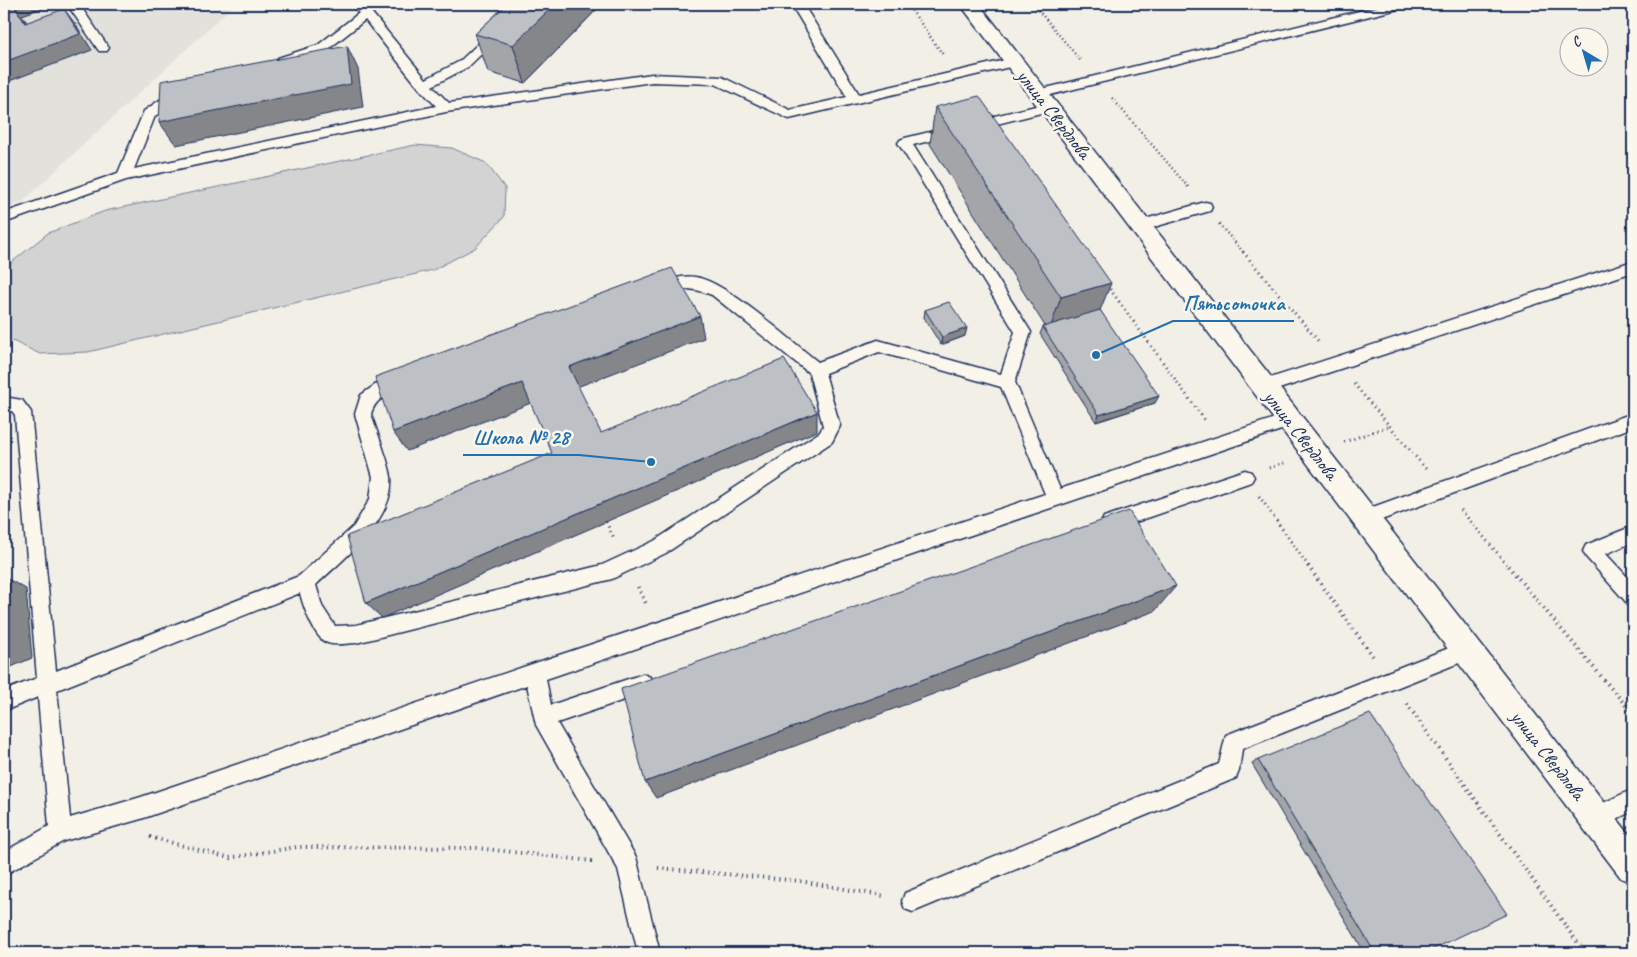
<svg xmlns="http://www.w3.org/2000/svg" width="1637" height="957" font-family="Caveat,sans-serif">
<rect width="100%" height="100%" fill="#f2efe6"/>
<filter id="ink" filterUnits="userSpaceOnUse"><feTurbulence type="fractalNoise" baseFrequency=".02" numOctaves="2"/><feDisplacementMap in="SourceGraphic" scale="10" xChannelSelector="R" yChannelSelector="G"/><feConvolveMatrix kernelMatrix="1 2 1 2 8 2 1 2 1" color-interpolation-filters="sRGB"/></filter>
<g filter="url(#ink)">
<path fill="#e2e1dc" d="M4 4H235L23 201 4 211Z"/>
<path fill="#d2d3d2" stroke="#768198" d="M415 145 452 148 486 163 505 188 504 217 475 248 433 270 88 352 40 354 4 337V277L12 262 48 233 105 211Z"/>
<g fill="none" stroke-linecap="round" stroke-linejoin="round">
<g stroke="#1b2f5e" stroke-width="3">
<path id="lane" d="M67 4H79L109 48 107 51H99Z
M349 4H362L365 6 367 4H379L372 13 426 79 460 61 520 4H533L468 67 432 86 449 103 652 74 722 77 790 110 847 97 791 4H803L859 94 1014 58 1020 62 1014 66 789 119 715 84 652 82 446 112 126 180 4 223V213L118 173 144 111 170 93 181 90 186 91 188 94 155 116 134 169 436 106 419 88 365 20 326 51 286 64H278L276 61 278 58 318 45 359 13Z
M1388 4H1408L1406 7 1038 98 1031 94 1038 90Z
M1048 103 1053 104 1055 107 1053 110 913 145 1031 332 1015 382 1060 489 1290 413 1296 415 1298 420 1296 425 546 679 551 705 643 674 650 677 653 684 650 691 557 723 636 857 660 953H638L618 869 536 725 527 685 141 819 64 841 4 875V852L49 826 38 697 4 711V691L37 678 15 415 12 411H4V397L22 400 31 412 56 671 299 576 354 526 370 499 373 477 355 414 361 395 375 385 402 376 408 378 410 383 408 388C392 393 376 396 371 414 376 430 389 461 391 477 395 520 344 558 316 585L322 606 335 626 356 625 602 565 654 541 820 432 823 426 809 373 712 295C699 290 686 287 673 290 665 292 661 295 654 293L651 289 654 285C667 280 681 275 695 277 726 281 791 341 818 362L878 340 1001 374 1015 332 898 143 900 140 905 138ZM879 352 1001 387 1045 494 535 663 141 797 70 818 57 690 300 593C303 606 315 640 328 643 336 646 347 643 356 643L612 579 666 553 832 442 840 426 825 373Z
M1205 202 1210 203 1212 207 1210 211 1140 231 1135 230 1133 226 1135 222Z
M1633 261V272L1264 394 1258 392 1256 387 1258 382Z
M1633 413V427L1365 526 1359 524 1356 518 1359 512Z
M1245 470 1251 472 1254 477 1251 482 1110 531 1104 529 1101 523 1104 517Z
M1633 526V542L1606 554 1633 583V605L1626 602 1586 557 1583 551 1586 545Z
M1467 641 1474 643 1477 650 1474 657 1242 749 1239 771 1236 778 913 912 905 909 902 901 905 893 1219 764 1226 735Z
M1633 789V811L1596 829 1588 826 1585 818 1588 810Z"/>
</g>
<g stroke="#1b2f5e" stroke-width="3">
<path id="secondary" d="M960 4H979L1633 839V883L1621 878Z"/>
</g>
<path stroke="#1b2f5e" stroke-width="2.5" stroke-dasharray="1 3" stroke-linecap="butt" d="M907 4 944 56
M1033 4 1081 61
M1112 98 1189 188
M1219 224 1244 253"/>
<path stroke="#1b2f5e" stroke-width="3" stroke-dasharray="1 4" stroke-linecap="butt" d="M1243 252 1320 343
M1107 285 1206 422
M1354 384 1426 469
M1344 442 1389 426
M1269 468 1284 463
M1259 496 1309 567
M1461 510 1509 567
M606 522 614 538"/>
<path stroke="#1b2f5e" stroke-width="4" stroke-dasharray="1 4.5" stroke-linecap="butt" d="M1308 566 1374 658
M1508 566 1633 714
M638 587 647 606
M1407 704 1585 953
M150 837 229 858 297 847 477 848 592 861
M658 868 800 881 884 896"/>
<use href="#lane" fill="#fbf7ec" fill-rule="evenodd"/>
<use href="#secondary" fill="#fbf7ec" fill-rule="evenodd"/>
</g>
<path fill="#a3a5a9" stroke="#1b2f5e" d="M507 4H602L525 83 488 72 475 34Z
M935 107 1100 310 1155 403 1096 422 1040 334 1043 327 1045 326 930 144Z
M925 310 965 336 941 345 924 318Z
M1258 760 1425 953H1365L1252 764Z"/>
<path fill="#848689" stroke="#1b2f5e" d="M13 4H54L22 15 38 39 25 23Z
M555 4H602L525 83 513 45Z
M64 9 76 25 92 50 4 83V62Z
M347 46 358 69 363 107 176 145 159 122Z
M1111 283 1097 318 1049 332 1061 297Z
M700 316 704 338 577 387 569 367Z
M967 328 965 336 941 345 942 337Z
M522 383 531 403 407 451 393 432Z
M1159 396 1155 403 1096 422 1099 415Z
M817 412V431L382 618 366 603Z
M4 577 26 589 32 658 4 670Z
M1176 586 1155 611 656 798 645 782Z"/>
<path fill="#bdc0c4" stroke="#1b2f5e" d="M4 4H13L25 23 64 9 80 34 4 62Z
M507 4H555L513 45 475 34Z
M347 46 351 84 159 122 161 81Z
M979 96 1111 283 1061 297 935 107Z
M672 268 700 316 569 367 601 433 784 359 817 412 366 603 347 536 552 453 522 383 393 432 375 377Z
M949 302 967 328 942 337 925 310Z
M1100 310 1159 396 1099 415 1043 327Z
M1129 511 1176 586 645 782 621 689Z
M1370 714 1507 914 1425 953H1375L1258 760Z"/>
</g>
<g text-anchor="middle" dominant-baseline="central" stroke-width="5" stroke-linejoin="round" paint-order="stroke">
<g font-size="20" fill="#1b2f5e" stroke="#fbf7ec">
<text transform="translate(1054 114) rotate(52)">улица Свердлова</text>
<text transform="translate(1301 435) rotate(52)">улица Свердлова</text>
<text transform="translate(1548 755) rotate(52)">улица Свердлова</text>
</g>
</g>
<path fill="none" stroke="#1f6fb2" stroke-width="2" d="M1096 355L1173 321H1294M651 462L579 455H463"/>
<g fill="#1f6fb2" stroke="#fbf7ec" stroke-width="2">
<circle cx="1096" cy="355" r="5"/>
<circle cx="651" cy="462" r="5"/>
</g>
<g font-size="21" text-anchor="middle" font-weight="bold" fill="#1f6fb2" stroke="#fbf7ec" stroke-width="5" stroke-linejoin="round" paint-order="stroke">
<text x="1234" y="310">Пятьсоточка</text>
<text x="521" y="444">Школа № 28</text>
</g>
<rect width="1637" height="957" fill="none" stroke="#fbf7ec" stroke-width="20"/>
<rect x="10" y="10" width="1617" height="937" fill="none" stroke="#1b2f5e" stroke-width="2" filter="url(#ink)"/>
<g transform="translate(1584 52) rotate(322)"><circle r="24" fill="#fbf7ec" stroke="#a1a7b3"/>
<path d="M0-4L9 19L0 12L-9 19Z" fill="#1f6fb2"/>
<text y="-8" font-size="14" font-weight="bold" text-anchor="middle" fill="#1b2f5e">С</text>
</g>
</svg>
